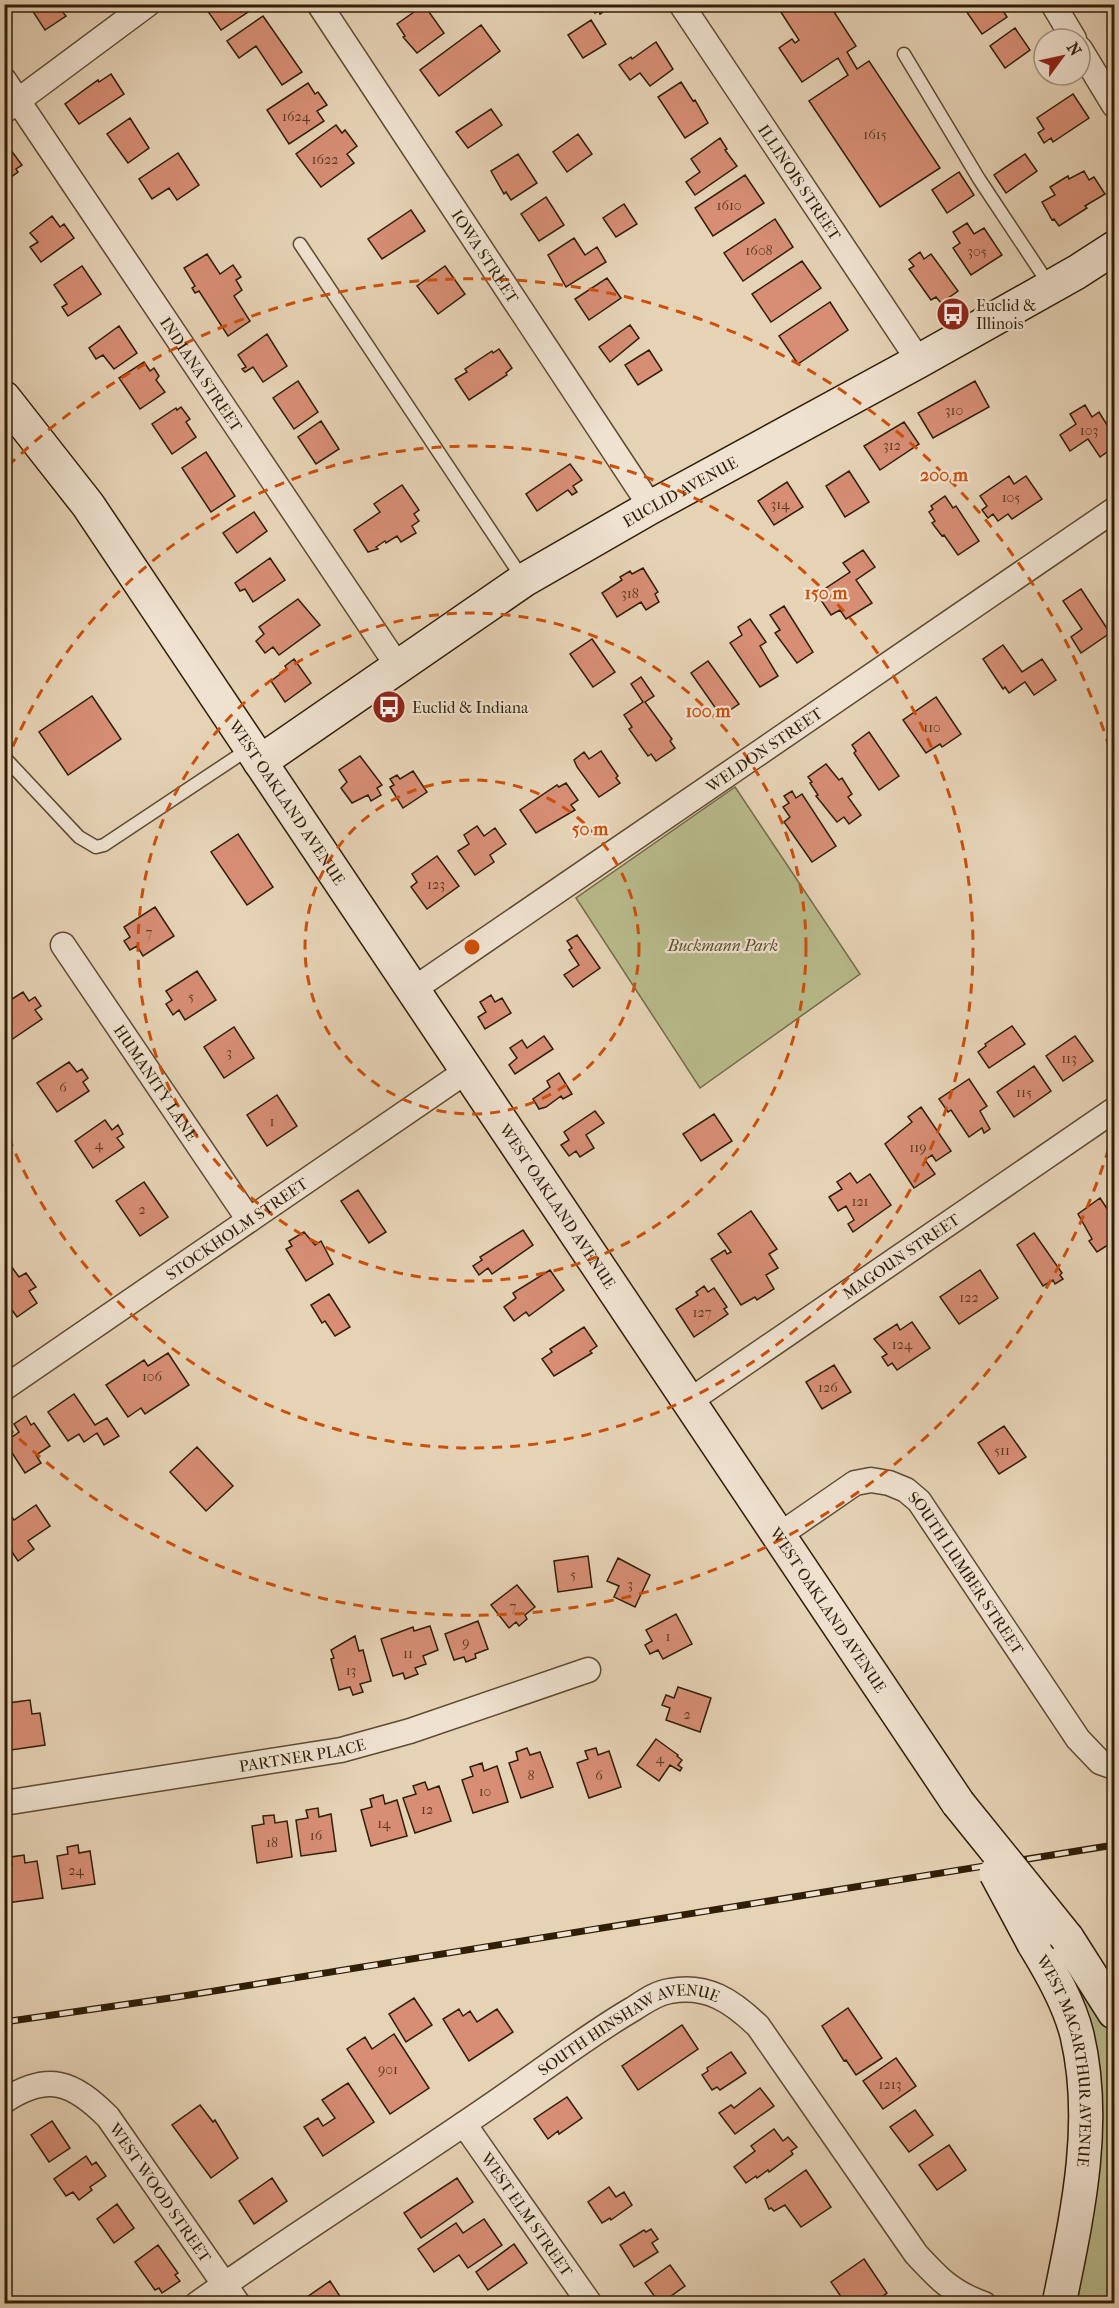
<svg xmlns="http://www.w3.org/2000/svg" width="1119" height="2308" font-family="'IM FELL French Canon',serif">
<rect width="100%" height="100%" fill="#e6d3b6"/>
<filter id="stains"><feTurbulence type="fractalNoise" baseFrequency=".00333" numOctaves="4"/><feColorMatrix values="0 0 0 0 .2 0 0 0 0 .09 0 0 0 0 .02 0 0 0 .5 -.17"/></filter>
<radialGradient id="worn" r=".72"><stop offset=".6" stop-color="#630" stop-opacity="0"/><stop offset="1" stop-color="#630" stop-opacity=".3"/></radialGradient>
<path fill="#b8bb8c" stroke="#746c49" stroke-width="1.5" d="M735 787 860 974 700 1088 576 898Z
M1079 1982 1114 2038V2303H1077C1095 2193 1119 2091 1075 1983Z"/>
<path fill="#d78e75" stroke="#301e06" stroke-width="1.5" d="M34 4H67L60 9 66 16 45 30 30 7Z
M215 4H246L251 10 221 30 207 10Z
M594 4H615L600 14 599 11 595 13 591 7Z
M779 4H829L856 46 847 52 857 69 869 61 940 168 880 207 809 101 848 75 838 58 802 82 779 48 792 39 795 43 799 40 777 6Z
M975 4H999L1007 17 982 34 966 11Z
M424 5 444 33 417 53 403 37 405 36 397 24Z
M263 16 302 72 282 85 256 46 239 58 227 41Z
M591 20 606 44 583 58 568 35Z
M481 25 500 51 439 96 420 70Z
M1015 28 1030 50 1005 68 990 46Z
M656 42 673 69 650 86 640 73 630 80 619 65 631 57 632 59Z
M111 74 124 94 79 124 65 104 98 80 99 82Z
M681 82 693 101 695 100 708 123 685 138 658 97Z
M308 83 315 94 318 92 327 105 317 111 324 121 289 144 267 110Z
M1073 94 1089 118 1053 142 1051 138 1044 143 1038 133 1044 129 1037 118Z
M491 109 502 125 468 148 456 132Z
M130 118 149 148 128 163 107 134Z
M336 125 342 133 345 130 357 146 347 154 354 163 321 187 296 154Z
M578 134 592 154 567 172 553 152Z
M720 138 727 149 725 150 737 166 695 195 686 182 700 172 691 159Z
M10 149 22 165 16 169 18 172 4 182V153Z
M178 153 199 185 177 200 169 188 152 199 139 179Z
M518 154 537 183 511 200 506 192 504 194 491 171Z
M1025 154 1037 171 1006 193 994 175Z
M1084 171 1089 180 1094 177 1105 194 1085 206 1087 208 1059 226 1054 219 1052 220 1042 202 1055 195 1050 187 1068 176 1069 179Z
M959 172 974 195 947 213 932 190Z
M745 175 764 203 713 236 695 208Z
M546 197 564 225 539 241 521 214Z
M624 204 637 224 616 237 603 218Z
M411 210 425 231 382 259 368 239Z
M52 216 60 227 64 224 74 238 41 262 30 247 38 242 30 233Z
M775 219 793 247 743 281 724 253Z
M967 223 974 234 984 228 1002 255 971 275 953 248 960 243 953 232Z
M574 238 585 255 597 247 606 262 566 287 548 255Z
M920 252 924 259 931 254 958 291 941 303 936 297 931 300 909 269 914 266 909 260Z
M207 254 220 274 233 265 241 277 236 280 242 290 234 296 250 321 228 336 199 291 195 293 192 288 195 286 184 268Z
M802 261 821 288 771 322 752 294Z
M82 266 101 294 68 316 62 307 67 304 54 285Z
M445 266 465 294 438 314 417 286Z
M607 278 621 298 589 320 575 299Z
M830 302 848 330 798 364 779 336Z
M630 325 639 338 610 362 599 347Z
M119 326 137 353 114 369 103 355 96 359 89 348Z
M267 334 287 366 263 382 253 367 245 372 242 369 246 367 238 355Z
M499 349 512 368 506 373 507 375 469 400 455 379 467 372 465 369 492 351 493 353Z
M649 350 662 370 638 385 625 365Z
M144 362 150 371 154 368 159 376 156 380 165 392 140 409 119 378Z
M298 381 318 412 294 429 273 398Z
M975 381 989 407 933 438 918 413Z
M1085 405 1092 417 1099 412 1114 436V447L1100 457 1088 439 1070 451 1060 435 1076 424 1070 414Z
M181 407 190 419 186 422 196 437 172 454 152 424 176 408 177 410Z
M321 421 339 449 316 464 298 437Z
M904 422 919 444 880 470 864 446Z
M206 452 235 496 211 512 182 468Z
M570 464 582 480 573 486 577 492 572 495 568 490 537 511 526 494Z
M849 471 869 502 845 517 826 486Z
M1009 476 1014 484 1026 476 1042 499 1012 519 1008 514 998 521 993 514 988 518 982 510 987 506 980 496Z
M787 482 803 507 774 525 758 501Z
M402 485 419 510 414 514 419 521 412 526 416 533 401 542 397 536 386 543 385 541 376 547 378 549 368 552 354 530 380 512 374 504Z
M945 496 953 508 956 506 979 541 958 555 944 535 942 536 932 523 935 521 929 512 933 509 931 506Z
M254 512 267 531 237 553 223 533Z
M863 550 875 567 856 580 872 603 846 619 840 610 831 615 817 594 850 572 843 563Z
M270 558 285 580 253 602 245 589 240 591 235 583Z
M643 568 658 592 655 594 659 602 646 610 641 602 617 617 602 593 622 580 620 577 630 571 632 574Z
M1081 589 1110 633 1081 653 1071 637 1082 629 1063 601Z
M298 599 320 625 279 655 273 647 265 653 256 641 264 634 259 627Z
M784 606 813 652 797 663 775 633 780 630 770 615Z
M750 619 766 642 760 646 778 676 760 687 730 643 742 635 738 627Z
M592 639 615 672 593 687 570 654Z
M1003 645 1022 672 1042 659 1056 680 1034 695 1025 682 1009 693 1005 687 1003 689 983 659Z
M294 659 311 683 285 702 271 681 287 669 285 666Z
M708 661 739 704 721 716 691 673Z
M641 677 654 696 645 702 672 739 670 741 675 748 656 761 651 754 648 756 629 729 632 727 624 715 643 702 631 684Z
M92 696 121 739 68 775 39 732Z
M936 697 961 734 942 747 940 744 926 753 903 720Z
M869 732 899 776 879 790 854 753 856 751 852 745Z
M601 751 618 776 616 778 620 783 599 797 577 767 574 760 584 752 589 759Z
M360 756 382 785 377 788 381 795 371 801 368 795 352 803 341 788 347 782 339 770Z
M826 764 839 780 842 778 852 794 848 797 861 815 849 824 844 817 837 822 816 796 818 795 810 783 812 782 808 777Z
M413 771 427 792 403 808 390 787 394 785 390 779 397 775 400 779Z
M566 783 578 800 571 805 575 810 536 833 520 810 557 785 559 787Z
M792 791 796 798 802 794 836 846 812 862 784 822 790 817 783 807 789 803 784 796Z
M477 826 484 836 495 828 506 844 490 855 494 862 475 875 458 851 469 844 464 835Z
M238 834 273 887 247 905 211 852Z
M437 856 459 886 427 909 411 887 417 882 412 874Z
M155 907 174 936 143 956 137 946 130 950 124 941 130 937 124 927Z
M577 935 600 968 573 987 564 975 579 965 569 950 572 948 567 941Z
M197 971 216 1000 185 1020 179 1010 173 1015 166 1004 172 1000 166 991Z
M23 992 29 1001 35 997 41 1006 35 1010 42 1019 11 1040 4 1031V1004Z
M491 995 495 1002 502 998 511 1013 485 1029 478 1017 486 1012 480 1002Z
M1012 1026 1025 1044 989 1068 978 1052 986 1046 985 1044Z
M234 1027 254 1058 224 1078 204 1047Z
M544 1036 553 1049 515 1074 509 1065 517 1058 510 1048 522 1040 527 1048Z
M1075 1036 1093 1061 1063 1081 1046 1056Z
M69 1062 77 1072 82 1069 88 1078 83 1082 89 1091 57 1112 37 1083Z
M1034 1066 1051 1091 1014 1117 997 1092Z
M559 1073 572 1094 563 1099 561 1096 546 1107 539 1109 533 1099 550 1087 547 1081Z
M969 1079 987 1106 980 1111 990 1129 984 1133 982 1128 969 1137 951 1110 948 1112 939 1099Z
M277 1095 297 1126 267 1146 247 1115Z
M921 1107 951 1151 936 1161 932 1155 925 1160 935 1174 914 1188 885 1144 912 1122 908 1117Z
M595 1111 604 1123 586 1135 594 1148 580 1157 576 1151 569 1156 561 1145 569 1140 564 1132Z
M714 1114 732 1141 701 1161 683 1134Z
M105 1120 112 1130 118 1125 123 1134 117 1138 124 1147 93 1168 75 1141Z
M850 1173 857 1183 870 1174 891 1205 853 1232 848 1224 854 1220 846 1206 838 1211 829 1197 842 1189 837 1182Z
M144 1182 168 1217 140 1236 116 1201Z
M358 1190 386 1232 369 1243 341 1201Z
M1100 1198 1114 1219V1241L1097 1252 1089 1241 1092 1239 1078 1214Z
M751 1211 777 1249 769 1254 778 1268 766 1275 774 1289 757 1300 755 1297 741 1305 711 1259 725 1250 727 1254 731 1252 718 1234Z
M523 1230 533 1245 492 1274 488 1268 479 1275 473 1266 482 1260 480 1257Z
M304 1232 315 1245 321 1241 333 1264 306 1281 286 1249 292 1246 289 1241Z
M1034 1233 1062 1273 1060 1275 1063 1279 1055 1284 1053 1280 1043 1286 1017 1245Z
M11 1266 19 1277 26 1273 36 1287 29 1291 37 1303 17 1317 4 1299V1268L6 1270Z
M550 1270 564 1290 529 1316 526 1312 514 1321 504 1307 516 1298 513 1293Z
M980 1270 998 1298 959 1324 940 1297Z
M704 1286 708 1292 714 1288 727 1307 724 1309 728 1314 694 1337 676 1309 698 1295 696 1292Z
M329 1294 350 1327 335 1336 325 1321 322 1323 311 1305Z
M912 1322 930 1348 897 1370 892 1363 888 1366 882 1357 887 1354 874 1339 897 1324 900 1330Z
M584 1327 597 1346 590 1351 592 1353 554 1376 542 1359 552 1352 550 1349Z
M168 1353 189 1385 145 1414 141 1408 128 1417 106 1385 144 1360 148 1366Z
M834 1365 851 1392 822 1409 806 1382Z
M74 1394 95 1425 107 1418 119 1436 104 1445 97 1433 84 1442 79 1434 68 1441 48 1412Z
M26 1416 31 1425 34 1423 50 1446 36 1455 41 1463 25 1473 5 1442 19 1432 14 1424Z
M1004 1426 1026 1457 999 1474 978 1443Z
M197 1447 233 1486 206 1511 170 1472Z
M36 1505 50 1526 28 1541 34 1549 18 1561 4 1540V1515L8 1512 14 1520Z
M588 1556 592 1587 558 1592 554 1561Z
M618 1558 650 1575 635 1607 614 1597 619 1586 607 1581Z
M517 1585 535 1607 525 1615 527 1619 519 1626 516 1622 509 1628 491 1605Z
M676 1614 692 1644 663 1659 658 1650 650 1654 645 1645 652 1641 646 1630Z
M478 1621 488 1649 475 1654 476 1658 466 1662 464 1657 454 1660 445 1634Z
M430 1626 438 1650 423 1656 426 1664 415 1668 418 1674 405 1679 403 1673 393 1676 381 1639 413 1627 414 1631Z
M355 1636 359 1651 363 1650 371 1681 360 1684 363 1692 353 1695 350 1687 339 1690 331 1659 334 1658 331 1650Z
M678 1687 711 1698 700 1732 666 1720 670 1708 662 1705 666 1695 674 1698Z
M30 1700 32 1714 40 1713 45 1745 11 1750 6 1719 10 1718 8 1703Z
M656 1739 678 1755 677 1756 682 1760 678 1765 682 1768 680 1771 670 1765 659 1781 637 1765Z
M527 1748 530 1755 540 1752 553 1787 521 1798 509 1763 518 1760 516 1752Z
M596 1748 598 1755 609 1751 621 1787 589 1798 577 1763 588 1759 585 1751Z
M482 1763 484 1771 497 1766 508 1802 473 1813 462 1780 473 1776 470 1767Z
M425 1782 428 1790 439 1786 451 1821 415 1833 403 1798 416 1794 413 1786Z
M383 1795 385 1804 397 1800 407 1836 371 1846 361 1810 372 1807 370 1799Z
M318 1808 319 1817 331 1814 336 1851 301 1856 296 1820 308 1818 306 1810Z
M274 1815 275 1823 287 1821 292 1857 257 1863 252 1826 264 1824 263 1816Z
M78 1845 79 1853 90 1851 95 1884 62 1889 57 1856 68 1854 67 1847Z
M24 1855 25 1863 37 1861 43 1898 7 1903 4 1866 12 1865 11 1857Z
M414 1998 432 2025 406 2042 389 2014Z
M848 2008 882 2058 856 2075 846 2060 844 2061 822 2026Z
M459 2009 463 2016 470 2011 477 2022 497 2009 513 2032 469 2061 443 2019Z
M682 2025 698 2049 638 2090 622 2066Z
M394 2034 429 2088 390 2114 347 2049 365 2037 372 2049Z
M731 2052 746 2073 720 2090 717 2087 712 2090 702 2075 708 2071 707 2068Z
M896 2058 916 2086 883 2109 863 2081Z
M348 2083 374 2122 323 2156 304 2127 318 2118 323 2126 335 2118 322 2100Z
M760 2088 774 2106 735 2134 719 2113 731 2105 734 2108Z
M567 2097 582 2118 559 2134 558 2131 548 2139 534 2119Z
M200 2105 213 2122 215 2120 238 2158 211 2178 172 2125Z
M915 2110 933 2135 909 2152 890 2127Z
M52 2121 70 2148 49 2162 31 2135Z
M774 2129 783 2141 788 2137 797 2147 791 2151 793 2154 769 2172 768 2170 757 2178 756 2176 746 2183 734 2167 755 2151 751 2146Z
M949 2145 966 2170 937 2190 919 2165Z
M86 2156 92 2165 96 2162 106 2176 90 2187 92 2190 79 2200 73 2192 66 2196 54 2179Z
M806 2170 831 2207 801 2227 785 2205 774 2211 771 2208 769 2209 765 2199Z
M272 2178 287 2201 254 2224 239 2201Z
M457 2178 473 2202 421 2238 404 2213Z
M609 2187 616 2197 624 2192 632 2205 611 2220 610 2218 602 2223 588 2202Z
M117 2204 134 2228 114 2243 97 2219Z
M484 2219 502 2245 468 2268 459 2255 434 2272 418 2249 456 2223 463 2233Z
M651 2229 658 2239 652 2243 658 2252 634 2267 620 2245 644 2230 646 2232Z
M514 2244 527 2263 488 2290 476 2272Z
M158 2245 178 2273 175 2275 180 2281 162 2293 159 2288 155 2290 135 2262Z
M864 2259 887 2293 872 2304H861L857 2298 846 2304 831 2282Z
M670 2265 685 2286 660 2304 645 2283Z
M330 2281 345 2304H312L307 2297Z"/>
<g fill="none" stroke-linecap="round" stroke-linejoin="round">
<g stroke="#5e4b32" stroke-width="15">
<path id="lane" d="M904 54 979 179 1050 286
M300 244 523 579
M4 757 79 837 96 847 104 845 250 748"/>
</g>
<g stroke="#5e4b32" stroke-width="27">
<g id="street">
<path id="s1" d="M319 4 651 507"/>
<path id="s2" d="M681 4 919 361"/>
<path d="M1053 4 1074 39"/>
<path d="M1080 49 1114 105"/>
<path id="s3" d="M4 80 399 668"/>
<path d="M4 111 148 4"/>
<path id="s4" d="M63 945 249 1220"/>
<path id="s5" d="M414 989 1114 510"/>
<path id="s6" d="M4 1388 468 1070"/>
<path id="s7" d="M688 1402 1114 1110"/>
<path id="s8" d="M778 1536 855 1483 871 1480 889 1483 906 1490 919 1501 1078 1739 1100 1762 1114 1767"/>
<path id="s9" d="M4 1803 341 1750 410 1731 588 1670"/>
<path id="s10" d="M4 2101C48 2072 73 2082 108 2117L238 2304"/>
<path id="s11" d="M464 2124 590 2304"/>
<path id="s12" d="M197 2304C299 2231 406 2165 509 2093 550 2065 590 2034 633 2009 644 2002 656 1993 670 1991 707 1984 732 2001 758 2026L916 2254C938 2278 952 2293 984 2304"/>
</g>
</g>
<g stroke="#301e06" stroke-width="36">
<g id="secondary">
<path id="s13" d="M4 398 88 505 958 1803"/>
<path id="s14" d="M260 762 524 580 651 507 919 361 1077 272 1114 248"/>
<path d="M1067 1938 1114 2012"/>
<path id="s15" d="M1034 1944C1051 1972 1069 2003 1077 2035 1098 2124 1077 2216 1059 2304"/>
</g>
</g>
<path stroke="#301e06" stroke-width="4" stroke-dasharray="4.5 3" stroke-linecap="butt" d="M830 4 835 11 844 7 880 4"/>
<use href="#lane" stroke="#efe2d0" stroke-width="12"/>
<use href="#street" stroke="#efe2d0" stroke-width="24"/>
<use href="#secondary" stroke="#efe2d0" stroke-width="33"/>
<g stroke="#301e06" stroke-width="7">
<path id="rail" d="M4 2022 177 1997 1114 1845"/>
</g>
<use href="#rail" stroke="#efe2d0" stroke-width="4.5" stroke-dasharray="14" stroke-linecap="butt"/>
<g stroke="#301e06" stroke-width="36" stroke-linecap="butt">
<path id="secondary-bridge" d="M958 1803 1067 1938
M996 1873 1034 1944"/>
</g>
<use href="#secondary-bridge" stroke="#efe2d0" stroke-width="33"/>
</g>
<g fill="none" stroke="#cc500b" stroke-width="3" stroke-dasharray="10 8">
<circle cx="472" cy="947" r="167"/>
<circle cx="472" cy="947" r="334"/>
<path d="M6 763A501 501 0 1 1 6 1131"/>
<path d="M1114 1131A668 668 0 0 1 8 1428M8 466A668 668 0 0 1 1114 763"/>
</g>
<defs>
<g id="bus-disc" transform="scale(1.725)"><circle r="9.5" fill="#8f2418" stroke="#efe2d0"/><path d="M-5-6H5V4H4V6H2V4H-2V6H-4V4H-5ZM-3.5-4V0h7V-4ZM-3.5 1.2v1.5H-2V1.2ZM2 1.2v1.5H3.5V1.2Z" fill="#fff"/></g>
</defs>
<g fill-rule="evenodd">
<use href="#bus-disc" x="953" y="314"/>
<use href="#bus-disc" x="389" y="707"/>
</g>
<g text-anchor="middle" dominant-baseline="central" stroke-width="4.5" stroke-linejoin="round" paint-order="stroke">
<g font-size="14" fill="#5a3a22">
<text x="296" y="116">1624</text>
<text x="875" y="134">1615</text>
<text x="325" y="159">1622</text>
<text x="729" y="205">1610</text>
<text x="759" y="250">1608</text>
<text x="977" y="251">305</text>
<text x="954" y="410">310</text>
<text x="1089" y="430">103</text>
<text x="892" y="445">312</text>
<text x="1011" y="497">105</text>
<text x="780" y="504">314</text>
<text x="630" y="593">318</text>
<text x="932" y="727">110</text>
<text x="436" y="884">123</text>
<text x="149" y="932">7</text>
<text x="191" y="996">5</text>
<text x="229" y="1052">3</text>
<text x="1069" y="1058">113</text>
<text x="63" y="1087">6</text>
<text x="1024" y="1092">115</text>
<text x="272" y="1121">1</text>
<text x="99" y="1144">4</text>
<text x="918" y="1147">119</text>
<text x="860" y="1201">121</text>
<text x="142" y="1209">2</text>
<text x="969" y="1297">122</text>
<text x="702" y="1312">127</text>
<text x="902" y="1344">124</text>
<text x="152" y="1376">106</text>
<text x="828" y="1387">126</text>
<text x="1002" y="1450">511</text>
<text x="573" y="1574">5</text>
<text x="630" y="1584">3</text>
<text x="513" y="1606">7</text>
<text x="668" y="1636">1</text>
<text x="466" y="1642">9</text>
<text x="408" y="1653">11</text>
<text x="351" y="1670">13</text>
<text x="687" y="1714">2</text>
<text x="660" y="1758">4</text>
<text x="531" y="1775">8</text>
<text x="599" y="1775">6</text>
<text x="485" y="1791">10</text>
<text x="427" y="1809">12</text>
<text x="384" y="1823">14</text>
<text x="316" y="1835">16</text>
<text x="272" y="1842">18</text>
<text x="76" y="1870">24</text>
<text x="388" y="2069">901</text>
<text x="890" y="2084">1213</text>
</g>
<g font-size="16" fill="#301e06" stroke="#efe2d0">
<text stroke="none"><textPath href="#s2" startOffset="214">ILLINOIS STREET</textPath></text>
<text stroke="none"><textPath href="#s1" startOffset="302">IOWA STREET</textPath></text>
<text stroke="none"><textPath href="#s3" startOffset="354">INDIANA STREET</textPath></text>
<text stroke="none"><textPath href="#s14" startOffset="500">EUCLID AVENUE</textPath></text>
<text stroke="none"><textPath href="#s5" startOffset="424">WELDON STREET</textPath></text>
<text stroke="none"><textPath href="#s13" startOffset="494">WEST OAKLAND AVENUE</textPath></text>
<text stroke="none"><textPath href="#s4" startOffset="166">HUMANITY LANE</textPath></text>
<text stroke="none"><textPath href="#s13" startOffset="980">WEST OAKLAND AVENUE</textPath></text>
<text stroke="none"><textPath href="#s6" startOffset="282">STOCKHOLM STREET</textPath></text>
<text stroke="none"><textPath href="#s7" startOffset="258">MAGOUN STREET</textPath></text>
<text stroke="none"><textPath href="#s8" startOffset="249">SOUTH LUMBER STREET</textPath></text>
<text stroke="none"><textPath href="#s13" startOffset="1466">WEST OAKLAND AVENUE</textPath></text>
<text stroke="none"><textPath href="#s9" startOffset="302">PARTNER PLACE</textPath></text>
<text stroke="none"><textPath href="#s12" startOffset="516">SOUTH HINSHAW AVENUE</textPath></text>
<text stroke="none"><textPath href="#s15" startOffset="124">WEST MACARTHUR AVENUE</textPath></text>
<text stroke="none"><textPath href="#s10" startOffset="210">WEST WOOD STREET</textPath></text>
<text stroke="none"><textPath href="#s11" startOffset="110">WEST ELM STREET</textPath></text>
</g>
<g font-size="16" fill="#301e06" stroke="#efe2d0" text-anchor="start">
<text x="976" y="305">Euclid &amp;<tspan x="976" dy="18">Illinois</tspan></text>
<text x="412" y="707">Euclid &amp; Indiana</text>
</g>
<g font-size="16" font-style="italic" fill="#594d2e" stroke="#efe2d0">
<text x="723" y="945">Buckmann Park</text>
</g>
</g>
<circle cx="472" cy="947" r="9" fill="#cc500b" stroke="#efe2d0" stroke-width="3"/>
<g font-size="18" text-anchor="middle" font-weight="bold" fill="#cc500b" stroke="#efe2d0" stroke-width="4.5" stroke-linejoin="round" paint-order="stroke">
<text x="944" y="481">200 m</text>
<text x="826" y="599">150 m</text>
<text x="708" y="717">100 m</text>
<text x="590" y="835">50 m</text>
</g>
<rect width="1119" height="2308" fill="none" stroke="#e6d3b6" stroke-width="24"/>
<rect x="6" y="6" width="1107" height="2296" fill="none" stroke="#301e06" stroke-width="3"/>
<rect x="12" y="12" width="1095" height="2284" fill="none" stroke="#301e06" stroke-width="1.5"/>
<g transform="translate(1062 57) rotate(57)"><circle r="28" fill="#efe2d0" stroke="#a3947f" stroke-width="1.5"/>
<path d="M0-4.5L10 22L0 15L-10 22Z" fill="#8f2418"/>
<text y="-9" font-size="16" font-weight="bold" text-anchor="middle" fill="#301e06">N</text>
</g>
<rect width="100%" height="100%" filter="url(#stains)"/>
<rect width="100%" height="100%" fill="url(#worn)"/>
</svg>
